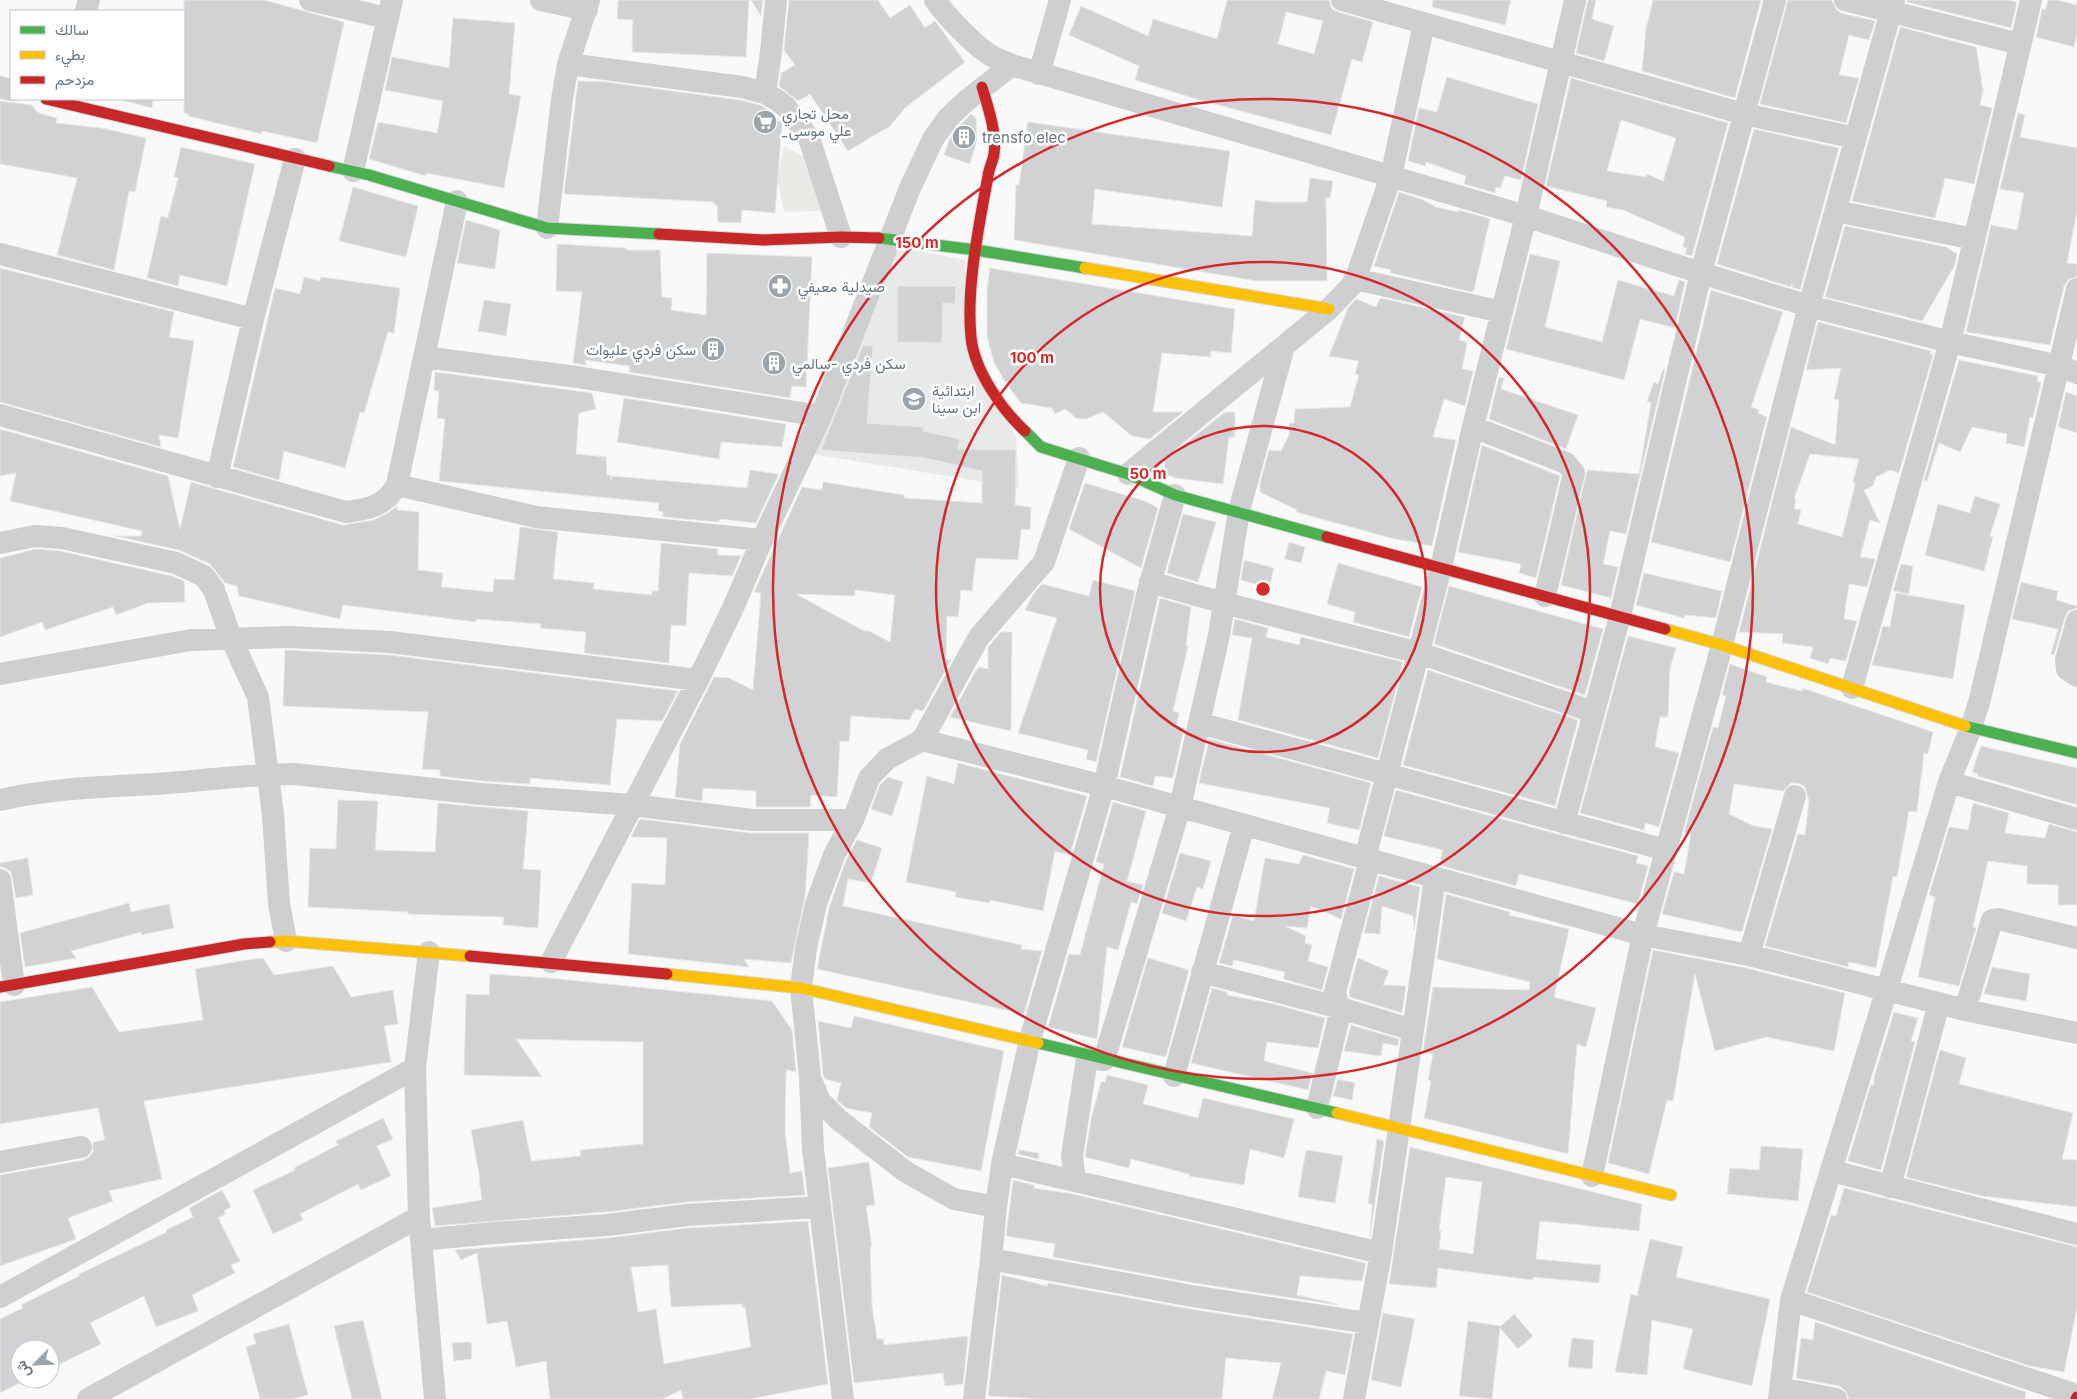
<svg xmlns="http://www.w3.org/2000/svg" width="2077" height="1399" font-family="Inter,Vazirmatn,sans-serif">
<rect width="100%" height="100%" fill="#f9f9f9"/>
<path fill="#e8e9e9" d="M899 247 965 260 969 361 1016 436 1019 488 813 454Z"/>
<path fill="#e8ebe6" d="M784 146 804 157 821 211 784 212 777 177Z"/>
<path fill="#d0d2d3" stroke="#e8e8e8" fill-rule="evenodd" d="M184 0H264L344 22 317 143 262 131V134L188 116V114L184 113Z
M618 0H749L746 57 632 52 633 20 617 19Z
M751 0H763L761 16Z
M789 0H878L890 18 910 5 925 28 935 21 965 62 906 107 890 126 848 151 810 94 798 101 779 86 781 73 795 65 784 50Z
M1227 0H1329L1332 9 1338 12 1373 22 1362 62 1352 59 1331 135 1196 99 1135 80 1139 66 1069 35 1081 6 1148 36 1153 19 1217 39ZM1286 12 1323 21 1314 54 1278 44Z
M1433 0H1511L1505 25 1432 7Z
M1588 0H1596L1592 19 1614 26 1604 61 1576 53Z
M1653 0H1761L1735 98 1642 71 1646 29Z
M1788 0H1832L1836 9 1841 13 1875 21 1869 40 1849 35 1839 75 1859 78 1846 123 1760 104Z
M1907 0H2008L2017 2 2011 28 1907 2Z
M2048 0H2057L2077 5V34L2074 47 2036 37 2042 9 2045 10Z
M453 18 515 23 509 94 521 96 504 188 426 173V176L369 159 378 122 437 133 443 101 385 90 392 57 449 68Z
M1900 27 1976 47 1983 90 1980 105 1992 108 1974 184 1945 178 1935 218 1852 201Z
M1447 77 1538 104 1521 180 1505 176 1500 188 1496 187 1495 193 1464 184 1466 176 1426 162 1425 166 1408 161 1419 108 1437 112Z
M1571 78 1728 123 1692 256 1685 254 1687 248 1683 247 1685 237 1623 210 1606 207 1607 201 1546 186ZM1621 120 1676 138 1663 181 1647 174 1646 177 1607 171Z
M578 81 606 82 739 100 760 105 770 111 782 124 775 213 742 210 741 223 718 222 717 205H714V202L564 194Z
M117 99H153L152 108Z
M0 101 32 105 36 111 42 114 57 118 56 123 101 128 146 138 135 192 129 191 114 270 57 255 77 178 0 164Z
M2018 113 2025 115 2020 137 2077 148V211L2067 263 2077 264V276L2068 280 2064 286 2050 345 1966 332 1991 225 2017 230 2024 193 2000 189Z
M971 114 974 116 976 119 977 140 970 164 944 155 949 140 958 127Z
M1028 122 1230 151 1222 207 1095 189 1092 224 1252 236 1255 200 1270 202H1307L1310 178 1333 181 1330 198H1326L1327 281H1257L1014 240 1016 185H1019Z
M1754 129 1839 148 1800 290 1792 287V283L1791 287 1717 264Z
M181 147 255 164 227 286 180 275 178 286 147 278 161 216 168 218 178 178 174 177Z
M353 187 418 206 406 257 339 241Z
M1399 192 1421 199 1436 207 1458 212 1459 210 1490 219 1474 290 1472 292 1390 273 1391 270 1374 266Z
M466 220 500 230 495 269 457 263Z
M1845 226 1946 247 1957 254 1955 265 1922 321 1825 297Z
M557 244 626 248V250H660L662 297 672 298 671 310 706 315 707 253 812 257 806 387 792 386 790 398 629 372 630 366 585 360 586 365 573 363 582 292 556 291Z
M1530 254 1560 261 1545 327 1602 342 1618 280 1674 296 1679 280 1685 282 1675 328 1640 319 1624 380 1506 349Z
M0 268 174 312 169 337 194 341 178 438 159 435 161 447 0 402Z
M990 268 1235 309 1231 353 1211 351V357L1162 353 1153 412H1183L1150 439 1132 436 1103 412 1086 419 1076 418 1065 409 1055 414 1052 408 1021 403 1008 386V382H1005L994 362 987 337V289Z
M304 277 320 281 321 277 400 288 394 333 388 332 364 413 360 412 345 468 284 451 279 480 233 467 275 288 300 294Z
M897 286H956L955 304 943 303 942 343 897 342Z
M1711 290 1783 312 1751 407 1759 410 1758 413 1767 417 1730 562 1651 542Z
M1380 298 1465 317 1459 340 1467 342 1462 369 1473 371 1465 406 1444 399 1433 437 1456 440 1432 546 1391 538 1296 512 1297 510 1260 492V483L1269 450 1281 451 1289 435V423H1294L1295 409 1350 407 1359 375 1355 374 1359 361 1329 356 1348 308 1356 299 1376 307Z
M484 300 511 304 506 336 478 331Z
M1818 322 1931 351 1930 354 1933 355 1899 473 1890 470 1876 477 1873 486 1864 490 1880 523 1870 520 1860 557 1875 559 1867 587 1849 584 1844 619 1857 621 1846 661 1830 658 1828 664 1810 658 1813 647 1782 643 1783 634 1739 632 1791 427 1835 445 1839 400 1834 399 1841 368 1806 370ZM1810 454 1859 459 1853 481 1855 485 1842 537 1798 524 1801 510 1794 509 1796 499H1794Z
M863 345 873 346 867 423 923 427V431L960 439 958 449 1016 450 1015 505 1031 507 1030 530 1021 529 1018 560 976 558 972 591 961 590 958 617 947 616 946 659 951 660 923 711 915 709 909 720 851 716 849 742 840 741 837 797 811 795 810 807H756V791L703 788 702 801 675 797 680 744 714 677 729 678 753 690 761 593 754 592 802 487 822 490 823 482 904 495V498L982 503V471L925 458 821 450ZM855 590 895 595 890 642 869 631H864L796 594 855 596Z
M1959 360 2038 376 2037 381 2041 383 2033 418 2030 417 2024 447 2006 443 2007 434 1972 427 1960 452 1939 443 1927 481 1924 480Z
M1663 369 1665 370 1626 534 1610 531 1603 564 1618 567 1611 598 1561 585 1587 470 1639 474 1651 403 1647 401 1654 382 1658 384Z
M435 372 592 393 596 409 579 413 576 454 606 457 607 475H610L611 480 612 476 747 488 750 470 778 474 777 478 756 523 720 519 719 522 663 517V512L658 511 659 503 439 481 445 419 437 418 439 391 434 390Z
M1499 377 1504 378 1501 389 1578 415 1566 449 1489 419Z
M2066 392 2077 396V433L2058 427Z
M624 398 786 424 782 447 721 442 719 459 617 442Z
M1225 412H1235V437H1229L1223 484 1175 478 1164 473 1165 460Z
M0 429 168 476 180 529 191 482 343 525 374 520 388 513 397 506V510L419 512 418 570 443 573 441 587 493 592 494 579 514 580 520 527 558 532 553 579 594 583 593 589 652 595V591H658L661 543 718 549 717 555 741 556 732 576 689 573 686 626 671 625 669 663 584 653 586 632 540 628 541 624 476 619V622L343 605 340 619 239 596 237 586 225 583 210 564 179 550 115 536H141L142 531 10 501 16 473 0 476Z
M1482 445 1560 476 1536 578 1519 573 1521 564 1458 552Z
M1085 483 1145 501 1158 508 1141 568 1069 529Z
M1975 496 2000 504 1990 536 1993 537 1984 571 1925 555 1938 504 1970 513Z
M1183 514 1216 522 1198 582 1167 573Z
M1289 542 1305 547 1301 563 1285 559Z
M36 549 60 551 172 576 184 581 185 602 148 603 116 615 113 607 45 630 42 622 0 637V558Z
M1244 560 1274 568 1269 588 1241 580Z
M1338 563 1422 587 1409 637 1353 622 1355 612 1327 604Z
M1901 564 1913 566 1909 594 1893 591Z
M1644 573 1722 591 1716 618 1685 615 1684 618 1636 605Z
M1093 580 1135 591 1096 762 1086 759 1088 750 1018 733 1057 618 1025 610 1034 593 1042 584 1089 596Z
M2021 582 2058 591 2056 600 2077 606V608L2068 611 2065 617 2054 655 2051 654 2058 629 2012 619Z
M1449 586 1603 629 1585 695 1434 644Z
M1896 593 1965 605 1953 679 1872 665 1883 626 1890 627Z
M1160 598 1191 607 1186 646H1188L1173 711 1179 713 1176 727 1184 728 1173 778 1155 776 1153 786 1120 777Z
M1235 619 1268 628 1266 637 1299 645 1301 637 1403 662 1378 758 1238 720 1252 638 1232 635Z
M1001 632H1012L1011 731 950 717 978 667 988 669V647Z
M1628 636 1676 648 1670 668 1668 717H1660L1655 747 1679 753 1659 827 1645 823 1644 830 1580 813Z
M285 650 389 655 678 691 662 721 617 719 610 785 530 778V784L482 781 440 776V770L422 769 428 712 283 706Z
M1730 664 1767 677 1766 682 1802 691V688L1933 732 1928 754 1924 753 1917 812 1909 811 1897 877 1893 876 1876 968 1849 962 1848 967 1765 946 1798 834 1805 835 1809 801 1805 787 1798 783H1791L1783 791 1734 784 1729 814 1754 826 1772 829 1742 932 1662 914 1674 872 1684 874 1691 834 1684 833 1713 727 1718 728 1726 696 1722 695Z
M1428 670 1578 720 1555 806 1403 765Z
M1209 739 1371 783 1359 830 1327 823 1330 808 1199 783Z
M1981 746 2077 768V805L1977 776 1978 774 1972 772Z
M958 763 1087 796 1070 855 1055 851 1043 911 990 900V903L955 897 956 892 906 882 927 776 954 784Z
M888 777 903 782 892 816 871 809 880 785Z
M1396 790 1638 856 1636 863 1648 866 1638 904 1519 874 1516 886 1439 865 1443 850 1384 836Z
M338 800 378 801 375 850 435 852 438 803 528 811 523 869 541 870 538 928 503 925 504 917 408 914V912L308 907 310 848 336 849Z
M1113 802 1146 811 1127 881 1143 885 1137 904 1131 902 1118 950 1107 947 1097 1039 1048 1027 1069 954 1080 955 1104 864 1096 862Z
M1973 803 2009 813 2005 833 2045 838 2049 824 2077 832V905H2058V885L2027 884V866L1988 861 1973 927 1976 928 1959 986 1918 977 1935 897 1929 895 1949 827 1968 830Z
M640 819 750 833H809L805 896 791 963 744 959 749 967 628 954 632 883 665 885 667 838 631 837Z
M857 840 882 848 871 883 848 879 843 906 1022 945 1021 949 1042 951 1024 1014 817 969 829 908 846 860Z
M1180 853 1211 861 1203 889 1197 887 1186 921 1162 913Z
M1303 855 1354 869 1341 919 1311 906 1307 928 1285 926 1306 936 1305 943 1312 945 1308 961 1328 967 1322 990 1283 979 1285 972 1234 960 1232 966 1219 963 1233 915 1254 921 1265 858 1299 864Z
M28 858 33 895 16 898 11 872 5 868 0 867V863Z
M1379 876 1420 887 1414 931 1413 916 1382 906 1380 934 1364 933Z
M1446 894 1510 912 1509 915 1569 929 1554 997 1596 1008 1586 1047 1577 1044 1568 1154 1424 1118 1431 1081 1428 1080 1433 1054 1423 1052 1433 987 1529 990 1530 982 1437 959Z
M129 903 131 912 169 904 174 928 141 935V932L71 951 76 958 25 967 20 933Z
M1653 950 1746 968 1845 993 1834 1051 1766 1037 1715 1051 1695 974 1673 1101 1667 1100 1649 1174 1608 1163Z
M263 958 274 975 333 966 351 997 393 990 398 1024 384 1026 391 1062 144 1101 162 1179 109 1191 113 1201 68 1218 76 1239 0 1266V1175L84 1160 89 1157 93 1152V1142L105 1140 98 1108 0 1124V1002L92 987 119 1032 203 1020 195 969 246 960Z
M1148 958 1189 970 1166 1057 1122 1047Z
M1358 958 1389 971 1383 985 1406 986 1402 1013 1350 997 1349 992Z
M1992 967 2030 974 2026 1001 1984 994Z
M490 974 550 978 772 1001 792 1030 796 1072 786 1070 785 1132 790 1173 802 1171 805 1195 686 1202 606 1212 435 1226 432 1208 482 1200 479 1180H480L471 1130 523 1120 531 1161 581 1156 580 1150 643 1144V1042L516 1039 542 1077 464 1075 466 994 489 995Z
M1212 988 1227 992V995L1274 1004 1325 1018 1318 1048 1267 1042 1264 1061 1312 1073 1308 1090 1191 1063Z
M1894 1012 1918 1018 1911 1041 1915 1042 1881 1170 1848 1161 1871 1084 1874 1085V1077Z
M854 1016 1004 1051 981 1171 908 1157 869 1127 872 1113 846 1108 837 1100 841 1083 825 1079 823 1075 818 1021 851 1028Z
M1351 1025 1399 1039 1398 1046 1383 1043 1381 1056 1344 1051Z
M1940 1050 1966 1058 1959 1084 2073 1113 2062 1159 2077 1160V1207L1982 1196 1906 1177Z
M1107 1075 1148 1085 1143 1104 1198 1118 1203 1098 1294 1119 1284 1158 1250 1149 1244 1185 1189 1176V1174L1131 1159 1129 1168 1085 1157 1091 1119 1101 1082H1105Z
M1338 1079 1355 1083 1352 1100 1333 1096Z
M383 1118 393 1139 377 1146 391 1176 361 1190 358 1184 300 1214 303 1220 273 1234 253 1190 295 1170 294 1168 338 1145 336 1141Z
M1377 1139 1384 1141 1370 1237 1372 1204H1368Z
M1761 1146 1803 1149 1798 1201 1727 1194 1730 1168 1759 1170Z
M1410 1147 1642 1204 1639 1231 1540 1221 1536 1259 1601 1265 1599 1283 1533 1277V1280L1438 1268 1436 1288 1389 1284ZM1446 1177 1482 1182 1473 1254 1439 1249 1441 1230H1439Z
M1019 1150 1039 1153 1038 1159 1018 1154Z
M1306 1150 1343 1156 1335 1203 1298 1197Z
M869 1162 875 1205 866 1206 872 1247H870L872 1306 877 1339H883L884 1345 968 1336 963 1384 945 1386 943 1373 854 1383 828 1168Z
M1013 1180 1034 1185V1188L1073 1194 1366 1263 1362 1281 1300 1276 1297 1295 1338 1304V1305L1194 1283 1053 1257 1055 1244 1006 1236Z
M1844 1188 2077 1247V1308L2064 1372 2030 1366 1807 1292 1831 1215 1836 1216Z
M222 1190 231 1207 224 1211 226 1214 218 1218 240 1261 231 1265 235 1273 192 1295 198 1311 156 1327 144 1296 90 1323 101 1344 52 1368 50 1367V1349H20V1379H27L0 1393V1319L23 1308 21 1305 79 1276V1274L167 1232 166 1230 193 1217 189 1208Z
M808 1221 828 1384 750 1399H683L681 1390 663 1399H550L546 1361 516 1367 507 1321 487 1324 477 1253 461 1260 455 1250 608 1238 688 1228ZM668 1265 671 1307 742 1304V1307H745L751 1347 664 1364 656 1309 638 1312 631 1267Z
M1650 1239 1683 1247 1676 1277 1770 1299 1752 1386 1683 1369 1693 1329 1652 1320 1647 1375 1615 1372 1631 1294 1637 1296Z
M1002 1275 1047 1286 1048 1283 1190 1309 1353 1334 1345 1375 1326 1371 1319 1399H1272L1281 1363 1226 1358 1222 1399H1044L988 1396Z
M1383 1313 1415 1319 1401 1387 1371 1380Z
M1514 1314 1533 1336 1518 1349 1500 1328 1492 1399 1459 1396 1468 1321 1501 1326Z
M363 1320 382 1399H352L334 1326Z
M1815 1322 2026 1392 2025 1399H1849L1845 1390 1839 1386 1796 1378 1801 1338 1813 1340Z
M289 1324 308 1395 292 1399H260L246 1347 256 1344 253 1334Z
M1572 1338 1594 1340 1592 1369 1568 1367Z
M471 1342 472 1359 454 1361 452 1343Z"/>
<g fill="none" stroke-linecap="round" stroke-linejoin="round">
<g stroke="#d5d6d7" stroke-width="13">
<path id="fast" d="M329 166 369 175 547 228 659 234
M879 238 976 250 1085 268
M1025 431 1041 447 1128 474 1175 495 1327 537
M1965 726 2077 753
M1038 1043 1337 1113"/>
</g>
<g stroke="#d5d6d7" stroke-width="13">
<path id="slow" d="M1085 268 1329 309
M1665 629 1722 645 1965 726
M270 942 286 941 470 956
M667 974 801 988 1038 1043
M1337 1113 1671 1195"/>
</g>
<g stroke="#d5d6d7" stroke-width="13">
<path id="jam" d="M982 87C988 107 997 133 994 154 993 161 989 168 988 176 979 226 966 287 971 337 974 370 1002 410 1025 431
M46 99 329 166
M659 234 763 240 841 237 879 238
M1327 537 1665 629
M470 956 667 974
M0 987 244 944 270 942
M2076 1399 2077 1397"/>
</g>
<path stroke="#cecfd0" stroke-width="22" d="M310 0 387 18
M541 0 587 10
M935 0C946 16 974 45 990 55 997 59 1005 62 1012 65L1526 216 1701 273 1809 306 1950 342 2060 366 2077 373
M1342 0 1744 114 1856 138
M1845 0 2020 44
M86 11 89 0
M568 64 742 87 765 93 777 100 786 107 809 138 841 237
M1039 74 1060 0
M0 87 11 90
M765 93 771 52 776 0
M353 171 392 0
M1836 211 1974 239
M547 228 562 99 568 64 589 0
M0 254 253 319
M1355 279 1502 312
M424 357 577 377 821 416
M0 415 346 512C369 509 385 506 397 485L457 201
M1473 427 1566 463 1574 473 1545 596
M1128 474 1329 309 1352 285 1358 272 1391 176 1424 24
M217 477 253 319 295 159
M397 485 536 517 762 540
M0 543 35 536 62 538 176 563 204 576 214 590 231 638 258 697 273 815 279 904 286 941
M1150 582 1224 603 1419 653 1594 712
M2077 621 2066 660 2067 669 2077 676
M0 674 191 640 289 637 390 642 698 680
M1852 688 1950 342 2031 0
M1199 723 1666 850
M922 740 1104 786 1643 935 1749 955 1965 1010 2077 1033
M1949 782 2077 819
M0 800C52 788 103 787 156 784 203 781 248 774 294 774L481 794 633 805 752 820H853
M1564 823 1620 616 1701 273 1775 0
M1365 858 1441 567 1473 427 1526 216 1575 0
M0 880 14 985
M429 952 415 1068 419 1217 435 1399
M1749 955 1795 796
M551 962 698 680 733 608 762 540 821 416 910 188 933 139 948 118 966 101 1012 65
M1202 972 1337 1007 1413 1030
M1965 1010 1992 920 1998 919 2077 938
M1174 1076 1244 825
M812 1082 820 1101 839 1120 906 1172 954 1199 996 1207 1002 1164 1381 1253
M1317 1108 1340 1013 1335 992 1370 860
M0 1162 81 1147
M1002 1164 1030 1040 1104 786 1147 595 1175 495
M1832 1171 2077 1234
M1592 1176 1643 935 1722 645 1809 306 1894 0
M1075 1181 1072 1156 1087 1058 1104 1060 1180 807 1219 635 1239 511 1284 346
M1890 1187 1939 1003
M996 1207 991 1259 1192 1296 1368 1323
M421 1240 494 1233 607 1225 687 1215 820 1207
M0 1297 415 1068
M1791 1300 2077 1395
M1781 1388 1836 1399
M88 1399 419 1217
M843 1399 813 1149 810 1077 801 988 806 948 816 904 834 855 853 820 869 778 887 759 922 740 979 637 1044 562 1079 458
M974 1399 991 1259
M1354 1399 1381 1253 1435 878
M1779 1399 1791 1300 1887 989 1949 782 1971 728 1980 699 2077 289"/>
<use href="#fast" stroke="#4caf50" stroke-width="11"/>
<use href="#slow" stroke="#ffc107" stroke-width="11"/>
<use href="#jam" stroke="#c62828" stroke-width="11"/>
</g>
<g fill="none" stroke="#d62828" stroke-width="2.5">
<circle cx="1263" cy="589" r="163"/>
<circle cx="1263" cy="589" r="327"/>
<circle cx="1263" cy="589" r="490"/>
</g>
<defs>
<g id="supermarket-disc" transform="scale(1.25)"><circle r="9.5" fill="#99a4ac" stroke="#fff"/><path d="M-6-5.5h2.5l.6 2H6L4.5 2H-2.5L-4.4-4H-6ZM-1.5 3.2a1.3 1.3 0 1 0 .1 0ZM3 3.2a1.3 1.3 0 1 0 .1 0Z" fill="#fff"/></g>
<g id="building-disc" transform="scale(1.25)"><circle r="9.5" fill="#99a4ac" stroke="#fff"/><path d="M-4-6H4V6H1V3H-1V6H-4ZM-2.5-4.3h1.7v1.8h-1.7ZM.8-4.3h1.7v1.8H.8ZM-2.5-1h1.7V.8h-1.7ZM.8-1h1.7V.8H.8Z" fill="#fff"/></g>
<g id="pharmacy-disc" transform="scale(1.25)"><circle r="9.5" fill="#99a4ac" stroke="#fff"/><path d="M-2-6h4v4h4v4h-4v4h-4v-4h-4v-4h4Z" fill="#fff"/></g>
<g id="school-disc" transform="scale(1.25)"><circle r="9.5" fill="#99a4ac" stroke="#fff"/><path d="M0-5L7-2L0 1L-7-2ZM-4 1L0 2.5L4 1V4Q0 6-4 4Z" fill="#fff"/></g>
</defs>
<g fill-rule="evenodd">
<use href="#supermarket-disc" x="765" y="122"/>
<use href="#building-disc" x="964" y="137"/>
<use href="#pharmacy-disc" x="780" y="286"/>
<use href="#building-disc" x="713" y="349"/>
<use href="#building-disc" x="774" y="363"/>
<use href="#school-disc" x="914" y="399"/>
</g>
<g text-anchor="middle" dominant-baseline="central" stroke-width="5" stroke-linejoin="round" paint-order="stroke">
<g font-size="15" fill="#657683" stroke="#fff" text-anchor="start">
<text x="782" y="113">محل تجاري<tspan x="782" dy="17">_علي موسى</tspan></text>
<text x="982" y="137">trensfo elec</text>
<text x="798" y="286">صيدلية معيفي</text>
<text x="696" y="349" text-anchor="end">سكن فردي عليوات</text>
<text x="792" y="363">سكن فردي -سالمي</text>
<text x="932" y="390">ابتدائية<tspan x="932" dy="17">ابن سينا</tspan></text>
</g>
</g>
<circle cx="1263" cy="589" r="8" fill="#d62828" stroke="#fff" stroke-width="2.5"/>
<g font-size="15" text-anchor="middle" font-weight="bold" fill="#d62828" stroke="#fff" stroke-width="5" stroke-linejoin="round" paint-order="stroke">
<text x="917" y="248">150 m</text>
<text x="1032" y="363">100 m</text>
<text x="1148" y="479">50 m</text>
</g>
<rect x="10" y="10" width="175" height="90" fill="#ffffff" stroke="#c1c8cd"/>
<rect x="20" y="26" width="25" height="8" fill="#4caf50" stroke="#c1c8cd"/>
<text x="55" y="35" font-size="15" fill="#657683">سالك</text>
<rect x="20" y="51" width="25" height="8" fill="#ffc107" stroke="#c1c8cd"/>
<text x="55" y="60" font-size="15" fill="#657683">بطيء</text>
<rect x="20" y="76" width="25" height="8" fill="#c62828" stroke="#c1c8cd"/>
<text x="55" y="85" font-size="15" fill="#657683">مزدحم</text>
<g transform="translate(35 1364) rotate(246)"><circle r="24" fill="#ffffff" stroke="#c1c8cd"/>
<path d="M0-4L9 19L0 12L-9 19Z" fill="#99a4ac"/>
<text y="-8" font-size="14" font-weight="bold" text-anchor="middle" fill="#657683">ش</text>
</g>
</svg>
